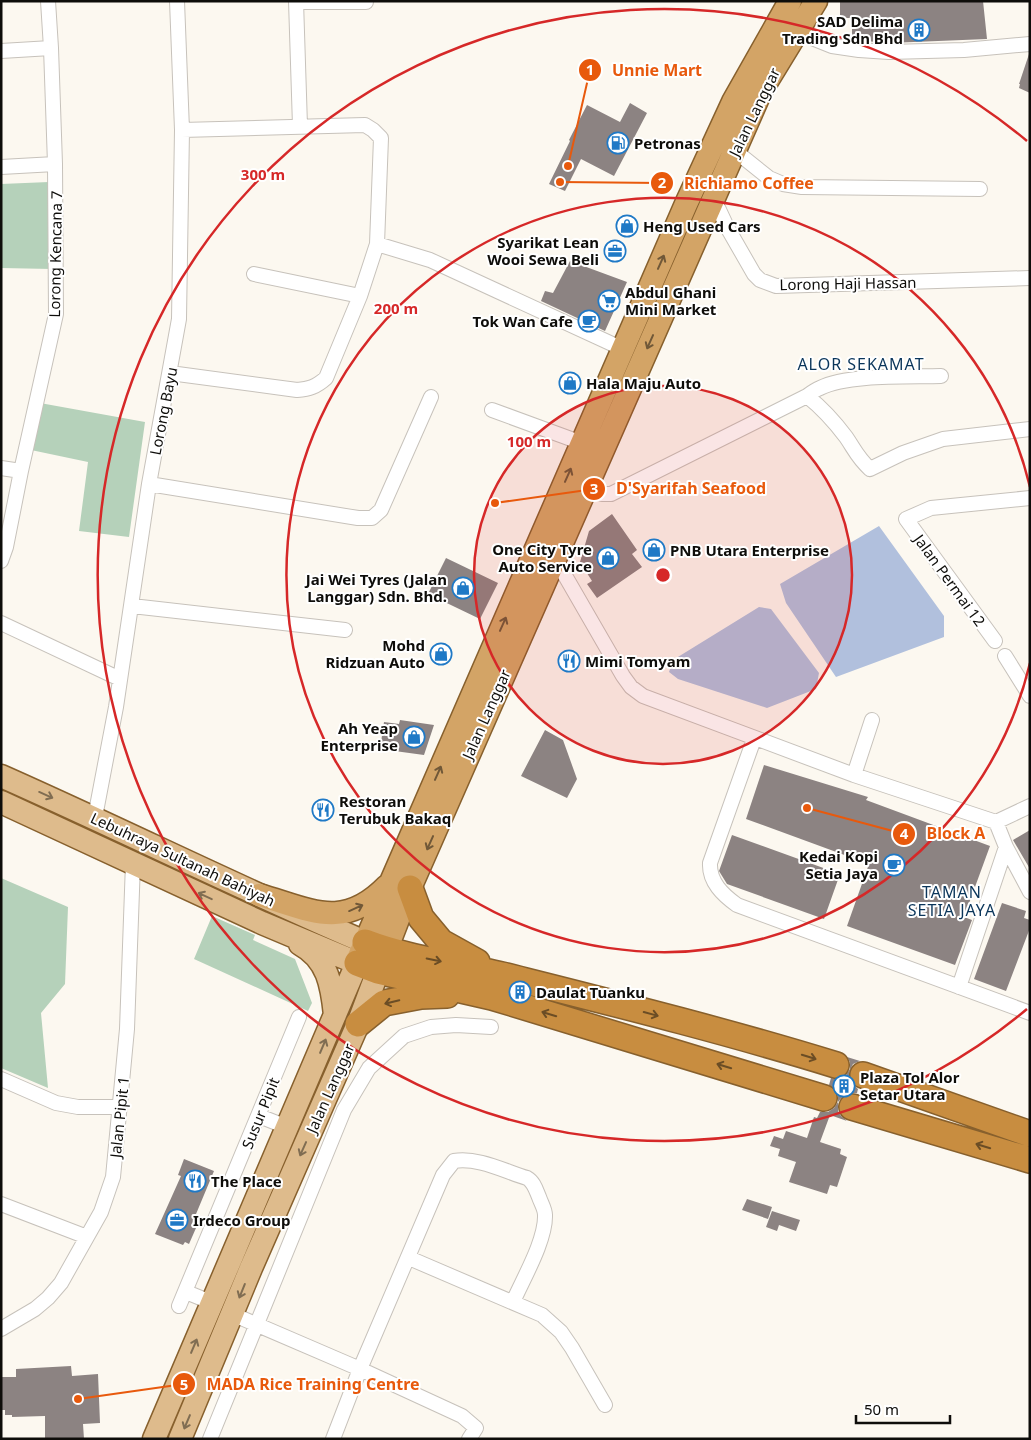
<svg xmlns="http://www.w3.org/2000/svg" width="1031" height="1440" font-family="'Noto Sans',sans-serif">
<rect width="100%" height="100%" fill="#fcf8f0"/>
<path fill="#b5d1ba" d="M49 182 52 269 1 268V184Z
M40 403 145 422 129 537 79 531 88 462 31 450Z
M1 878 68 907 65 984 41 1013 48 1088 1 1068Z
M212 916 255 935 253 940 295 959 312 1003 308 1011 194 959Z"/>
<path fill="#b1c0dd" d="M879 526 944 616V637L836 677 786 603 780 584Z
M759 607 771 609 819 673 816 689 767 708 678 679 669 672 673 660Z"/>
<path fill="#8c8382" d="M840 1H983L987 39 889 43 852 40V18H840Z
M1029 54H1030V93L1019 88 1020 84H1019Z
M630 103 647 113 614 176 581 159 565 191 549 184 570 141 569 140 587 105 620 122Z
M570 261 627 282 605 331 541 301 545 291 553 293Z
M612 514 637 550 632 554 642 567 597 598 587 584 592 581 580 562 589 531Z
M446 558 498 583 480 619 428 594Z
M400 720 434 725 424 755 380 749 384 722 399 724Z
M545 730 563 740 577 779 567 798 521 776Z
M764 765 868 797 866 800 990 846 964 917 972 920 955 965 847 926 869 864 746 819Z
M1030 830V869L1013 840Z
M732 835 840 874 824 919 727 884 719 871Z
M1002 903 1026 911 1024 918 1030 920V928L1006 991 974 979Z
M847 1057 860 1061 853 1064 850 1070 849 1077 852 1084 858 1089 857 1093H848L843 1096 838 1102V1111L841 1116 847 1121 830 1115 820 1142 841 1149 840 1154 847 1157 837 1187 830 1185 827 1194 789 1182 796 1162 778 1156 780 1149 770 1146 774 1136 783 1139 786 1131 807 1138 814 1117 817 1118 820 1112H828L834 1108 838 1102V1095L835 1089 829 1085 831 1078 839 1079 846 1075 850 1069V1062Z
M184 1159 214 1171 191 1226 196 1228 189 1244 185 1242 183 1245 155 1234 181 1176 178 1175Z
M747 1199 772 1207 768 1219 742 1210Z
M772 1211 800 1220 796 1231 779 1225 777 1231 766 1227Z
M71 1366 72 1376 98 1374 100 1423 83 1424 84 1439H45V1416L12 1417V1415H5V1410H1V1377H16V1369Z"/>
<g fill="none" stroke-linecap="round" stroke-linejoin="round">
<g stroke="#c7c2bb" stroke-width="16">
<path id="minor" d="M296 1 300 126
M296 2H366
M797 32 832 46 859 50 889 52 964 50 1030 44
M1 51 51 48
M734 150 769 178 783 184 802 187 980 189
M1 167 55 164
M714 199 727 227 754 274 760 280 776 286 1030 278
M377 244 430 260 623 349
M254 274 360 296
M170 373 297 390C309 389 316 387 326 378L360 296 377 244 381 138 373 130 365 125 182 130
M807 396C811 393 815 390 820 388 848 374 909 377 941 376
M492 410 582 443
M1 468 21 471
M149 484 358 518H372L381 510 431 397
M586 487 602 494H611L807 396C822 408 834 421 846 437 855 450 857 457 870 469L903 453 943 439 1030 429
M556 560 623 676 631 687 643 696 854 775 996 822 1006 847 1030 892
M1 561 6 547 21 471 56 314 55 164 51 48 48 1
M132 606 345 630
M1 623 120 679
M995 641 906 519 931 508 1030 498
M1005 656 1030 696
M754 739 710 863C709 882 723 895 737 905L1030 1013
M854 775 872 720
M95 817 116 707 149 484 179 319 182 130 177 1
M996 822 1030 806
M959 987 1006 847
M1 1079 56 1103 78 1107H120
M259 1116 287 1127
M1 1204 87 1237
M409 1258 542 1315 561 1332 572 1348 605 1405
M186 1292 213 1303
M179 1306 299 1017
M232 1314 360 1369 462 1416 476 1428 469 1439
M1 1329 35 1309 48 1298 61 1283 101 1212 113 1177 127 1029 133 863
M210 1439 344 1110 369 1068 404 1036 431 1027 456 1025 491 1027
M333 1439 360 1369 443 1175 454 1161C478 1157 504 1171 527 1178 534 1182 536 1190 539 1197 541 1203 545 1209 545 1215 546 1240 523 1279 513 1302"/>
</g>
<g stroke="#87602d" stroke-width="25">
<path id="primary" d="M1 776C123 830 243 890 365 942
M1 802 262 923 357 963 154 1439
M300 944C328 959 332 986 335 1015
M180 1439 251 1268 358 1024 378 971"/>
</g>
<g stroke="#87602d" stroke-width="25">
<path id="trunk" d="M259 895C311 910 343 931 387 886
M358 959 391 882 686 204 733 102 790 1
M380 966 410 888 761 91 816 1"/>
</g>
<g stroke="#87602d" stroke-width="28">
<path id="motorway" d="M410 888 421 918 441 942 477 962
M365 942C409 959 457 964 502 975 613 1003 726 1031 836 1065
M357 963 378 971 492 997 824 1098
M358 1024 384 1003 421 996 447 995
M863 1075 1030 1134
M852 1107 1030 1160"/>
</g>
<use href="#minor" stroke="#fff" stroke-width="14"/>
<use href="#primary" stroke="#debb8c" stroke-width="22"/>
<use href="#trunk" stroke="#d3a466" stroke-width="22"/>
<use href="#motorway" stroke="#c88d40" stroke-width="25"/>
</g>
<defs><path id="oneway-shaft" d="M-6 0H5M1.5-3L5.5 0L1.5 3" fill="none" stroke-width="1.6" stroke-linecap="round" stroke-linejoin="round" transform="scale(1.25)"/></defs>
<g stroke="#705838">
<use href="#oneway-shaft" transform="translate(661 262) rotate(-66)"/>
<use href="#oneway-shaft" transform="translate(650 342) rotate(114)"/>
<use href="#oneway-shaft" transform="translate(568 475) rotate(-66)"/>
<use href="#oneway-shaft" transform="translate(503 624) rotate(-66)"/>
<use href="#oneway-shaft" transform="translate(438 773) rotate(-66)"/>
<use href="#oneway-shaft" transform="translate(430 843) rotate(114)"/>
<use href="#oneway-shaft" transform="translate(356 908) rotate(-24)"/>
</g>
<g stroke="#806d52">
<use href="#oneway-shaft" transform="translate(46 795) rotate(24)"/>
<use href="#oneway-shaft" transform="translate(205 896) rotate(-155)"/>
<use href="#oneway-shaft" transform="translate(323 1046) rotate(-67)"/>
<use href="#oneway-shaft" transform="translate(303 1149) rotate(114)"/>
<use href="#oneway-shaft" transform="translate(242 1291) rotate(112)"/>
<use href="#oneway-shaft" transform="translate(194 1346) rotate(-67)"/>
<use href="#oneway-shaft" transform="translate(187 1422) rotate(113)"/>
</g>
<g stroke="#6b4d25">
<use href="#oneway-shaft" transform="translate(434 960) rotate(12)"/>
<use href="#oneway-shaft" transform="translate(392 1002) rotate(167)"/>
<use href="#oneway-shaft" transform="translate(549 1014) rotate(-163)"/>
<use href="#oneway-shaft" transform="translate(651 1014) rotate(15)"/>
<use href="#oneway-shaft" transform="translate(809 1057) rotate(17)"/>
<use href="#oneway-shaft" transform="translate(724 1066) rotate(-163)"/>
<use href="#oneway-shaft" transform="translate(983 1146) rotate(-163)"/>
</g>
<circle cx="663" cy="575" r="189" fill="#d62828" fill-opacity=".12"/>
<g fill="none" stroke="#d62828" stroke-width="2.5">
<circle cx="663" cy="575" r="189"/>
<path d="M1030 663A377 377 0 1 1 1030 487"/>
<path d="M1027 1009A566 566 0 1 1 1027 141"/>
</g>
<defs>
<g id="building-ring" transform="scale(1.125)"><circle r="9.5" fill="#fff" stroke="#1f79c6" stroke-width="1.5"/><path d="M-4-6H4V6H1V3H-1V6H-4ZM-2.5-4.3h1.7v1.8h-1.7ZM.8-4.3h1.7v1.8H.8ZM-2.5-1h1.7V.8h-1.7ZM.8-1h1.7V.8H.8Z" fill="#1f79c6"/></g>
<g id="fuel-ring" transform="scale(1.125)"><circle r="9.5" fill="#fff" stroke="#1f79c6" stroke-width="1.5"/><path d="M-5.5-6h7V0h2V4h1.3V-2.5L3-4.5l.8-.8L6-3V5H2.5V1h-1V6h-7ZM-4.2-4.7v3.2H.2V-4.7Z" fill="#1f79c6"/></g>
<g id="shop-ring" transform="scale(1.125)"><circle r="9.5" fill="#fff" stroke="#1f79c6" stroke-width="1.5"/><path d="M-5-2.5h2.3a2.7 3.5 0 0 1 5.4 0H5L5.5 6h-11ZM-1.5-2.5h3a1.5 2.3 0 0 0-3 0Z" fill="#1f79c6"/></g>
<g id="office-ring" transform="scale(1.125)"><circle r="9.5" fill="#fff" stroke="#1f79c6" stroke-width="1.5"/><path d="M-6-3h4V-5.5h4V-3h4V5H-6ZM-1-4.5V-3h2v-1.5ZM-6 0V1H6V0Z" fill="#1f79c6"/></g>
<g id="supermarket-ring" transform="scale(1.125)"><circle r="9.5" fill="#fff" stroke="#1f79c6" stroke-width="1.5"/><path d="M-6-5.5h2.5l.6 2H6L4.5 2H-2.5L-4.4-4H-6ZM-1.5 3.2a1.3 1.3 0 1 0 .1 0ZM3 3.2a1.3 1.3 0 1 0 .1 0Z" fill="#1f79c6"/></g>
<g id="cafe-ring" transform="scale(1.125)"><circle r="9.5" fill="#fff" stroke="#1f79c6" stroke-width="1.5"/><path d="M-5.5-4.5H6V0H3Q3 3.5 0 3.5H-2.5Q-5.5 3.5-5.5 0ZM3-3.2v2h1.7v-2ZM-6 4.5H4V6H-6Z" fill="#1f79c6"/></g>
<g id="restaurant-ring" transform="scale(1.125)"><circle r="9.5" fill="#fff" stroke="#1f79c6" stroke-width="1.5"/><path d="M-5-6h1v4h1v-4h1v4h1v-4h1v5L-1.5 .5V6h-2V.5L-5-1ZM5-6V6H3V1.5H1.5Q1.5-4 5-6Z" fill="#1f79c6"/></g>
</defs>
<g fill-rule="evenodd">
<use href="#building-ring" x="919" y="30"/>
<use href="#fuel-ring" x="618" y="143"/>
<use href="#shop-ring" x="627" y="226"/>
<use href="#office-ring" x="615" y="251"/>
<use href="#supermarket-ring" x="609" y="301"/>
<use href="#cafe-ring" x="589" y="321"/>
<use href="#shop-ring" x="570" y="383"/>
<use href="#shop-ring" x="654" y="550"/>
<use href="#shop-ring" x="608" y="558"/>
<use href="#shop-ring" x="463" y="588"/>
<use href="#shop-ring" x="441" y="654"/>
<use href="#restaurant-ring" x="569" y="661"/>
<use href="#shop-ring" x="414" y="737"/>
<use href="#restaurant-ring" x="323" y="810"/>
<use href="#cafe-ring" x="894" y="865"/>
<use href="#building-ring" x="520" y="992"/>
<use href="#building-ring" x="844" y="1086"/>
<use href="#restaurant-ring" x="195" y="1181"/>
<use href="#office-ring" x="177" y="1220"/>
</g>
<g text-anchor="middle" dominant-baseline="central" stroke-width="4" stroke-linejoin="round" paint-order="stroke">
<g font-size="15" font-weight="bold" fill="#0e0d0a" stroke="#fff" text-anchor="start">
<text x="903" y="21" text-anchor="end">SAD Delima<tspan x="903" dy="17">Trading Sdn Bhd</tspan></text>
<text x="634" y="143">Petronas</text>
<text x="643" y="226">Heng Used Cars</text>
<text x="599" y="242" text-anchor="end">Syarikat Lean<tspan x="599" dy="17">Wooi Sewa Beli</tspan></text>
<text x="625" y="292">Abdul Ghani<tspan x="625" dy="17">Mini Market</tspan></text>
<text x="573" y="321" text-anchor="end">Tok Wan Cafe</text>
<text x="586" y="383">Hala Maju Auto</text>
<text x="592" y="549" text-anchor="end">One City Tyre<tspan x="592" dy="17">Auto Service</tspan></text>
<text x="670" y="550">PNB Utara Enterprise</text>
<text x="447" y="579" text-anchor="end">Jai Wei Tyres (Jalan<tspan x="447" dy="17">Langgar) Sdn. Bhd.</tspan></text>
<text x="425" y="645" text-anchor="end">Mohd<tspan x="425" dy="17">Ridzuan Auto</tspan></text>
<text x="585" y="661">Mimi Tomyam</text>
<text x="398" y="728" text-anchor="end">Ah Yeap<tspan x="398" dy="17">Enterprise</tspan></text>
<text x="339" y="801">Restoran<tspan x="339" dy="17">Terubuk Bakaq</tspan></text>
<text x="878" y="856" text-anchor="end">Kedai Kopi<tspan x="878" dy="17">Setia Jaya</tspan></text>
<text x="536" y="992">Daulat Tuanku</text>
<text x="860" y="1077">Plaza Tol Alor<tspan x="860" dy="17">Setar Utara</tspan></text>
<text x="211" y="1181">The Place</text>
<text x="193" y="1220">Irdeco Group</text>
</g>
<g font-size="15" fill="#0e0d0a" stroke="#fff">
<text transform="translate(754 112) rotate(-64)">Jalan Langgar</text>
<text transform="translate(55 254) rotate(-89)">Lorong Kencana 7</text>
<text transform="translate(848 283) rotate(-1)">Lorong Haji Hassan</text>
<text transform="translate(163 411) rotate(-79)">Lorong Bayu</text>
<text transform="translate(950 580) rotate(54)">Jalan Permai 12</text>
<text transform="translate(486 714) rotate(-66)">Jalan Langgar</text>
<text transform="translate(183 859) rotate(25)">Lebuhraya Sultanah Bahiyah</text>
<text transform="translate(330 1088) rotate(-66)">Jalan Langgar</text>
<text transform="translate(260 1113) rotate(-68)">Susur Pipit</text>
<text transform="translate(119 1117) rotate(-84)">Jalan Pipit 1</text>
</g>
<g font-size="16" letter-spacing="1" fill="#0a355a" stroke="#fff">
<text x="861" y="364">ALOR SEKAMAT</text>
<text x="952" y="892">TAMAN<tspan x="952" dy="18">SETIA JAYA</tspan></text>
</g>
</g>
<circle cx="663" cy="575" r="8" fill="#d62828" stroke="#fff" stroke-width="2.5"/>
<g font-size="15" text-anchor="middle" font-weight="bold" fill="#d62828" stroke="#fff" stroke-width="4" stroke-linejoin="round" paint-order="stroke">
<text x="263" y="180">300 m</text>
<text x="396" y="314">200 m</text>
<text x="529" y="447">100 m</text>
</g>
<path fill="none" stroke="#e8590c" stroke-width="2" d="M568 166L590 70M560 182L662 183M495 503L594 489M807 808L904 834M78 1399L184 1384"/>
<g fill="#e8590c" stroke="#fff" stroke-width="2">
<circle cx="568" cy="166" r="5"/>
<circle cx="560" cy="182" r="5"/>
<circle cx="495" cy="503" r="5"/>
<circle cx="807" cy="808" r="5"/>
<circle cx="78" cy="1399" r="5"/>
<circle cx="590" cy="70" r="12"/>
<circle cx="662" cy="183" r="12"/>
<circle cx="594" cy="489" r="12"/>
<circle cx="904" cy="834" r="12"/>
<circle cx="184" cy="1384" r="12"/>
</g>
<g font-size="15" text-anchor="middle" font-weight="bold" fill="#fff">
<text x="590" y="75">1</text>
<text x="662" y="188">2</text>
<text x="594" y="494">3</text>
<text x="904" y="839">4</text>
<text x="184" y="1390">5</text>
</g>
<g font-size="16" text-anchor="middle" font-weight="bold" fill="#e8590c" stroke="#fff" stroke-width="4" stroke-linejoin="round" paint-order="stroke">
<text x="657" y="76">Unnie Mart</text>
<text x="749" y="189">Richiamo Coffee</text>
<text x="691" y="494">D'Syarifah Seafood</text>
<text x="956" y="839">Block A</text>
<text x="313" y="1390">MADA Rice Training Centre</text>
</g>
<rect width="1031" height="1440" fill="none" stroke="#0e0d0a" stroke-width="5"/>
<path d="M856 1415v8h94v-8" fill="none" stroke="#0e0d0a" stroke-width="2.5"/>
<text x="864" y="1415" font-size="15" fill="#0e0d0a" stroke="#ffffff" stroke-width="4" paint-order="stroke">50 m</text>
</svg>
